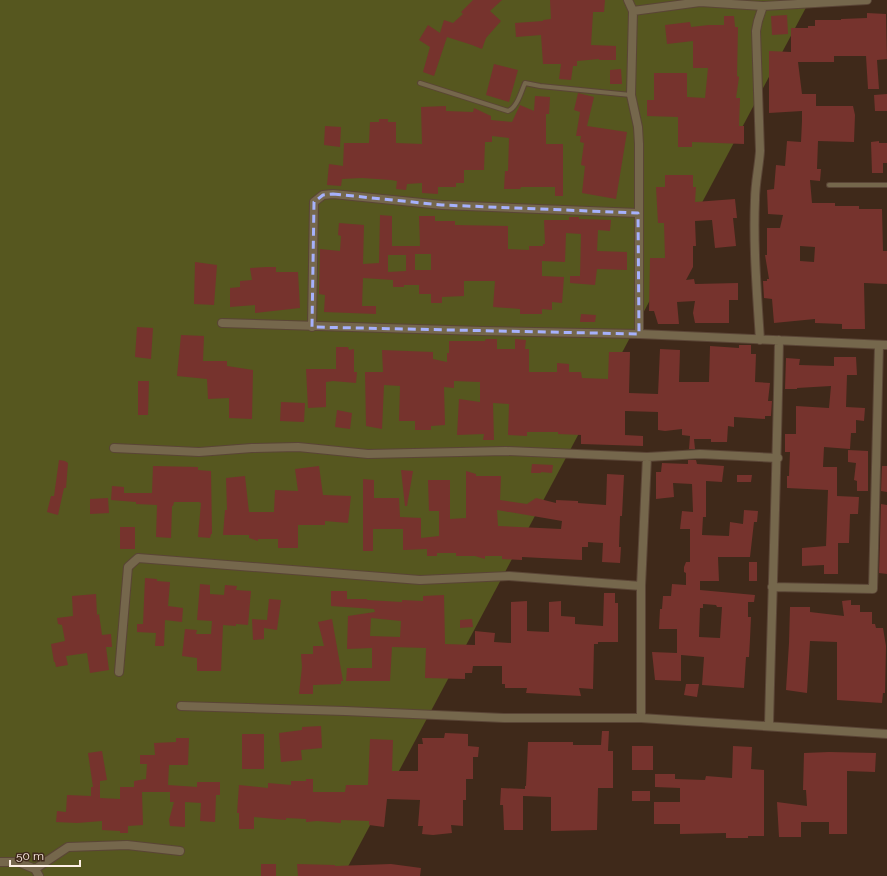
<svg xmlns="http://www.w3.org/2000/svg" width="887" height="876" font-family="Raleway,sans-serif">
<rect width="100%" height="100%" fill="#3f291a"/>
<path fill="#56571f" d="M0 0H810L343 876H0Z"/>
<path fill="#76332d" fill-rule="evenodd" d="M473 0H502L490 11 501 21 486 38 482 49 472 45 447 37 434 76 423 72 430 47 419 40 428 25 440 33 444 20 453 23 463 14 461 12Z
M550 0H605L604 12H593V13L591 45 616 46V60H599V59L577 61V66H573L571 80 559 79 561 64H543L541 35 516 37 515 23 543 21V20L551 19Z
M867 13 886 14 887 59 877 60 879 89H868L866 56H834V62H798L802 94H816V106H853L855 115 854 142 818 141 817 169H821L820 181 810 180 812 203H835V206H859V209H882L883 251H887V284L864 283 865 329H842V324L815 323V319L774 323 772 299 764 298 763 281H767V279H769L765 255H767V228H780L783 215 768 214 767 190 774 189 776 165 785 166 787 141 801 142 802 121V111L769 113V51L791 52V28H808V26H815V20H841V19L867 18ZM800 246 815 247 814 262 800 261Z
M787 15 788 34 772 35 771 16Z
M724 16H734L735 27H738L737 76 739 77 736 98H740L739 126H744V144L692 142V147H678V117L647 116V100H654V73H687V97L705 98 708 68H693V41L667 44 665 25 690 22 691 27 709 25H724Z
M494 64 518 70 509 102 486 95Z
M621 69 622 84H610V70Z
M578 93 594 97 587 126 627 132 616 199 582 193 585 166 581 165 584 143 580 142 581 136H576L580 112 574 110Z
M887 94V111H875L874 95Z
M535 96 550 97 549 114H546V144H563V196H555V187H521L520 189H504L505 171H508L509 138 492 136V142H485L484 170H464V183H456V187H438V194L422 193V183L407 184 406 190 396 189 397 181 391 180 362 178 342 179 341 186 327 185 329 164 343 166 344 143H369L370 122H379V119H388V122H396V143L422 144 421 107 446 106V111L473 112 474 108 491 116V120L512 122 520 105 534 111Z
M325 126 341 127 340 147 324 145Z
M879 141V143H887V163H883V173H872L871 142Z
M665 175H693V187H696L695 202 735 199 737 218H733L736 246 715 248 712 220 695 221 696 246H693V267L686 280 694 279 695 284 738 283V300H729V323H695L693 313 695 301 677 302 679 324H658L654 311H649L650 258H665L664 223H658L656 187H665Z
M380 215 392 216V246H420L419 216H435V221H455V225L508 226V249L529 250V246H543V244H545L544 220H569V217H579V219L611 220 610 231 598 230 597 251 627 252V270L597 269 595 285 570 283V276H580L581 234 566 233 565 262 542 261V276L564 277 562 303 552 302V310L542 309V314H520V309L493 307 495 281H464V296L442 297V303H431V294H419V285H404V287H393V280L363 278 362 306H376V314L324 312 325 295 319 294 320 249 340 251 341 236 338 235 339 223 364 225 363 264 379 263ZM415 254H431V270H415ZM388 255H406V271L388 272Z
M195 262 217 265 214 305 194 304Z
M267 267H276V272H298L300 308 255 313V305L230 307V288L240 287V281L252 280 250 268Z
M581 314 596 315 595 322H580Z
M137 327 153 328 151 359 135 357Z
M181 335 204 336 203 361H227V366L253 370 252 419 229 418V398L208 399 207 379 177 376Z
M486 339H497V349H515V339L526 340 525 349H529V372H557V363L569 364V372H581L582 378 608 379 609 352H630L629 393 658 394 660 349 680 350 679 382H709L710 346 739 348V345H751V354H756L755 382 770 383 768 401H772L771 416H765V419L734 417V427L728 426 727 442H711V439H694L695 449H689L690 436 682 435V429L665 431 658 430V412L625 411V435L643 436V446L581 444V435L558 434V432H527V436L508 435 509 404 493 403 494 440H483L484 434 457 435 459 399 480 402V382L454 381V388L444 387 445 425 431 426V430H415V421H399L400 386 384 385 382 429 366 426 365 372H383L382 350 433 352V359L447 362V353H449V341H485Z
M336 347H348L349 350 354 349V372H357L356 383 333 381 326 382V407L308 408 306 369H336Z
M834 357H856L857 375H847L846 407 865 408 864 421 856 420V433H851L850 449 824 447 823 467H837V496L859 497 858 514H850L849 543H838V574H824V565L802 566V548L826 546 828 490 787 488V476H789L790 452H785V434H796V406L829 408 831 386 797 388V389H785L786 358 800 359 799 365 834 366Z
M138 381H149L148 415H138Z
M281 402 305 403 304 422 280 421Z
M337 410 352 413 350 429 335 427Z
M848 450 868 451V491H857V481L854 480 856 463 848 462Z
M59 460 65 461 68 463 66 488H64L58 515 47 512 51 496H54Z
M688 460H696L697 464 724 466 722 482 706 481V517H703L702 535 729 536 730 522 743 524 744 510 758 511 757 522H754L750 557H718L719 581H700V590L755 595 754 602H748V617H751L750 639 749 657H746L744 688 702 685 704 657 681 655V681L655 680 652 652 677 653V629H659L660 609H662L663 596H671L672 584 686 585V573L684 572V567L686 562H690V529H680L682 511 693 512 692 484 673 483 674 497 656 499V472H661L662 463 688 464ZM703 604 716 605 717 607H722L720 638 699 637 700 608H703Z
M532 464 553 465 552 473 541 472V473H531Z
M153 466 198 467V470L211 471 212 534H211L210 538 198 537 201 503 199 502H174L173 506H172L171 538 156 537 157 505 136 504V502L111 500 112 486 124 487V493H152Z
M319 466 323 495 351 496 348 523 325 521V525H298V548H278V539H258V541L249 538V535H223L225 510H227L226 478 245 476 249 512H274L275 490 298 491 295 469Z
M882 466H887V492L881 491Z
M401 470 413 471 407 506H405Z
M466 471 476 474V476H501L500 500 527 504 536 498 556 503V500L578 501V503L606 505 607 474 624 475 622 516H620L619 547H621L620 563 602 562 603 543 588 542V547H582V560L522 557V560L502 559V556H485V559L475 556H456V553H437V556H427V549L403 550V529H373V551H363V479L374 480V498H399L400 517 421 518V538L439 536V511H429L428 480H450V519L466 518ZM497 510 562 521 561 529 498 526Z
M737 475H752L751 482H737Z
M108 498 109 513 90 514V499Z
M881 504 887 505V574L879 573Z
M120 527H135V549H120Z
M749 562H757V581H749Z
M145 578 157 579V581L170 582 168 606 183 608 182 622 165 620 164 646H155L156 633 137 632V624H143Z
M200 584 210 585V594L224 595 225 585 237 586 236 590 251 591 248 625 236 624V626L223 625 221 671H197V658L182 656 185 629 197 630 196 634H211L212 621 197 620Z
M331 591H347V599H367V600L402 602V600L423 601V596L444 595 445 644 475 645V631L495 633 494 642 511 643V602L527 601V631L549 632V602L561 601V616L575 617V624L603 626 604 593H615V603H618V642H598V644H594L593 689 579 688 581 696 526 693 527 688H505V684H502V666H473L472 673H465V679L425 678 426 648 392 647 390 681H346L347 668H372V648L347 649 348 616 375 612 374 609 331 606ZM371 618 401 621 400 637 370 636Z
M96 594 97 615 99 614 102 635 111 634 112 647H106L109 670 90 673 87 653 66 656 68 665 56 667 55 662H54L51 644 65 641 62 625 58 624 57 618 73 616 72 596Z
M269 599 281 600 277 630 264 628V639L253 640 252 619 267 620Z
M851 600V605H860V612H872V624H875L876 628H883L886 646 885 693H883L882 703 837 700V642L810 641 807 693 786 690 789 643 790 607H810V612L844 616 842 601Z
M332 619 343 681H341V684L313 685V694H299L302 667 301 654H313V646H324L318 622Z
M472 619 473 627 460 628V620Z
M686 684H699L697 697 684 695Z
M321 726 322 748 301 750 302 760 281 762 279 733 302 730V727Z
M602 731H609L608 751H613V788H598L597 830 551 831V797L523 796V830H504L503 805H500L501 788 525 789V786H526L528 742H573V745H601Z
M445 733 468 734V746L479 747 478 757H473V779H466V800H463V826L451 825 452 833 433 835 422 834 423 826H418L420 800 387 799 384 827 369 825V821L341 820V823L317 821 306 822V819L286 818V820L254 817V829H239V813H237L239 785 268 788V783L291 785V781H306V779H313V792H345L346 785H368L370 739 393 740 392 771H418V744H423L422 738H444Z
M242 734H264V769H242Z
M176 738H189L188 765H169L168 785 197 787V782H220V795H216L215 822 200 821 201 803 185 802V827L170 826 169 820 174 802H170V792H142L143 825 128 826V833H120V831L102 830V821L77 823 56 822 57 811 66 812 67 795 91 796V787H93L88 753 102 751 107 780 100 781V798L120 799V787H134V781L146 779 147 764H140V755H155L154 743 176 742Z
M632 746H653V770H632Z
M733 746 752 747 751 769 764 770V836H748V838H726V833L680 834V824H654V802H680V788L655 787V774H675V779L705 780 706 776 732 778Z
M829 752 876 753 875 772 847 771V834H829V822H801V837H779L777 802 807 806 806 790H803L804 753Z
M632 791H650V801H632Z
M261 864H276V876H261Z
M297 864 335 865V866L391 864 421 868 420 876H298Z"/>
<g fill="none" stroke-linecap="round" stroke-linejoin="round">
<g stroke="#5a4536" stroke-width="6">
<path id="service" d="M420 83 508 111C517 108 521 92 525 83L540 86 631 95
M829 185H887"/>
</g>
<g stroke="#5a4536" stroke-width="10">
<path id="minor" d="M628 0 633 11 631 95 638 127 639 144V334
M633 11 700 2 763 6 867 0
M222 323 482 331 639 334 887 345
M312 327 314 202 323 195 333 194 442 205 638 213
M760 340C757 293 753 246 755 200 755 183 759 167 760 151L756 31 758 21 763 6
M114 448 199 452 252 448 298 447 368 454 506 451 647 457 700 454 778 458
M772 587 873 589 879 345
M119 672 128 567 138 558 420 580 509 576 641 586
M181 706 345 711 504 718H641L887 734
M641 718V586L647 457
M769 725C772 597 777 469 779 340
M0 862H18L35 869
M39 876 35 869 68 847 127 845 180 851"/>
</g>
<use href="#service" stroke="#75674c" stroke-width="4"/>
<use href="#minor" stroke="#75674c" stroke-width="8"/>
</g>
<path fill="none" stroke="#a6b1fc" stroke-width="3" stroke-dasharray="8 5" stroke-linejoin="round" d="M333 194 442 205 638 213 639 334 312 327 314 202 323 195Z"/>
<path d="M10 860v6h70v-6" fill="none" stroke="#fdefe5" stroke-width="2"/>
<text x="16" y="860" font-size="12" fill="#fdefe5" stroke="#3f291a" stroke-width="3" paint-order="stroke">50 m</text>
</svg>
